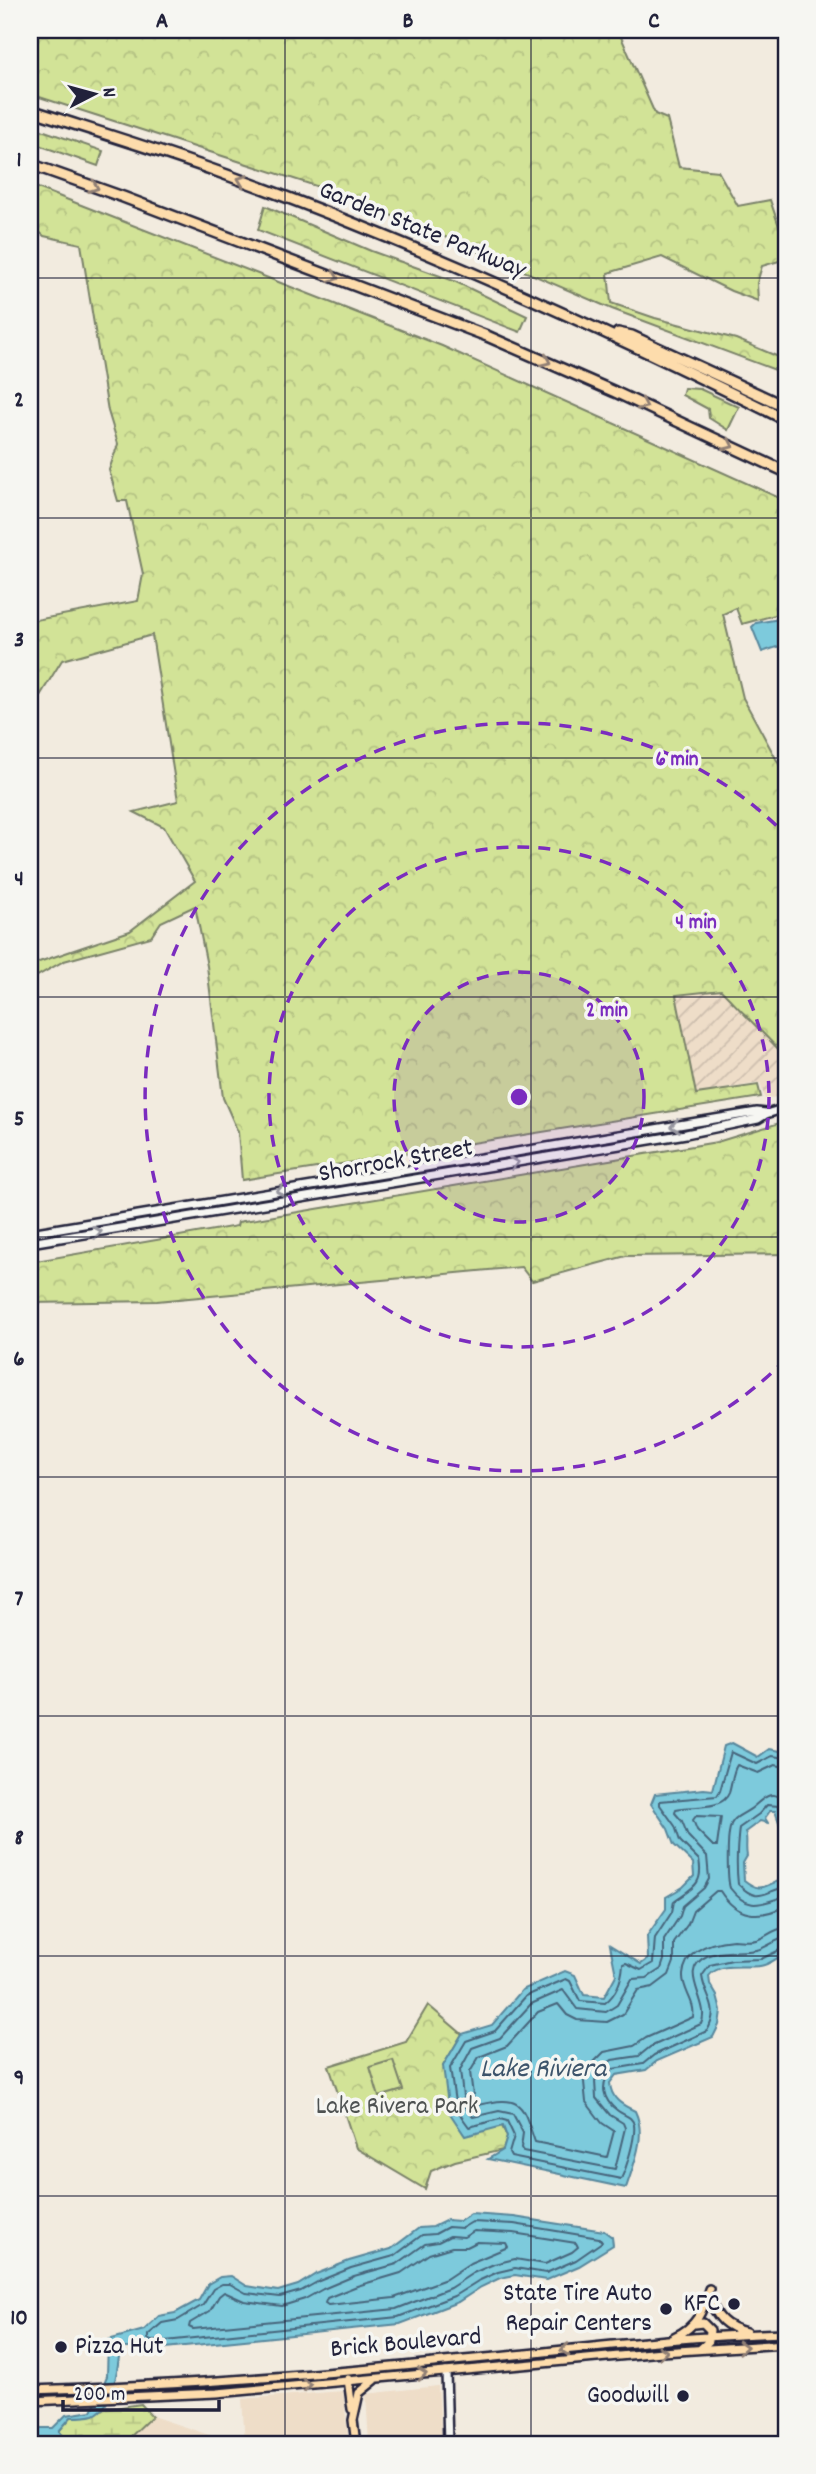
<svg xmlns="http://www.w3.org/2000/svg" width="816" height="2474" font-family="Dekko,sans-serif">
<defs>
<pattern id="industrial-furrows" width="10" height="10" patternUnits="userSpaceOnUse" patternTransform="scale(1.75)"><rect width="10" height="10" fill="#eeddc8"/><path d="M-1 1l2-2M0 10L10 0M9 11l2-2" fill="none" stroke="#ccbdad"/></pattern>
<pattern id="forest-crowns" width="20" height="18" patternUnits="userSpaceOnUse" patternTransform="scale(1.75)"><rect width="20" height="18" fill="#d2e397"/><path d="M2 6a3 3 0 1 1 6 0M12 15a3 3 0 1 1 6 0" fill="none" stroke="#b4c283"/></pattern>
<pattern id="wetland-marsh" width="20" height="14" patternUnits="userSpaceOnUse" patternTransform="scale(1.75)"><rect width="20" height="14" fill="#d2e397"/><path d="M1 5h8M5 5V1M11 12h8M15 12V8" fill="none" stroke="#b4c283"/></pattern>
</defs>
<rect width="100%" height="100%" fill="#f2ebdf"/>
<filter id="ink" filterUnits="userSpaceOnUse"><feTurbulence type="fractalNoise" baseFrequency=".0143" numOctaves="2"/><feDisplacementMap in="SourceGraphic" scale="14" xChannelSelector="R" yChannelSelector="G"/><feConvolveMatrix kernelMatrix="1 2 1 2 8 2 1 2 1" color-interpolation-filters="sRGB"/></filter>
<g filter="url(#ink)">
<path fill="#eeddc8" d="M438 2386 442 2444H369L366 2394Z
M343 2391 349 2444 245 2443 242 2399Z
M152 2416 236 2444H123Z"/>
<path fill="url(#industrial-furrows)" d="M720 984 786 1046V1095L765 1099 760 1083 693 1094 673 992Z"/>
<path fill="url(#forest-crowns)" stroke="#7a8269" stroke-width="2" d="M30 30H618L655 114 667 119 679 167 718 171 738 206 770 200 781 232 786 231V259L762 266 757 283 758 301 731 291 662 257 608 273 611 303 655 318 736 339 786 360V374L612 309 431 231 322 188 30 94Z
M30 126 103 151 98 166 30 142Z
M30 185 442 346 786 501V612L742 624 736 608 723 614 743 698 786 777V1057L721 990 676 995 696 1094 758 1085 761 1097 242 1180 238 1132 223 1098 207 966 195 906 161 922 151 937 64 961 30 980V965L130 931 195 881 164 827 134 812 178 801 152 635 62 660 38 699 30 700V621L138 601 143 574 127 501H118L109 470 118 444 108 411 81 244 44 236 30 224Z
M265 206 371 251 454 281 527 316 520 332 258 230Z
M684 388 700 389 739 407 728 430 709 418 708 409 682 395Z
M786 1121V1254L626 1256 532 1281 521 1267 157 1301 30 1303V1262L237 1226 238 1222 717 1142Z
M428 2005 462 2034 443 2066 502 2126 507 2137 503 2150 455 2161 431 2171 425 2189 356 2148 329 2066 406 2042Z"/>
<path fill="url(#wetland-marsh)" stroke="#7a8269" stroke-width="2" d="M141 2404 152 2416 123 2444H58L64 2437 59 2431 71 2417 93 2415 100 2410Z"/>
<path fill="#d2e397" stroke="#7a8269" stroke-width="2" d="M393 2060 403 2090 379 2097 370 2067Z"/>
<path fill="#7dcadc" stroke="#59879c" stroke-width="2" d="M786 618V644L762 652 752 627 756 623Z
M732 1743 758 1757 769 1749 786 1752V1832L781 1828 775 1811H770L765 1818 768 1823 760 1821 745 1832C748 1839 745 1847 747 1856L743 1863 744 1880C764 1896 765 1882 785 1880L786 1876V1953C778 1957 769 1965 760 1966 743 1968 720 1962 709 1976L710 1984 717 1996 721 2011 719 2025 713 2037 657 2061 646 2070 616 2075 610 2083C611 2099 622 2105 635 2111 647 2136 634 2163 626 2188L488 2159 503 2150 507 2137 503 2126 465 2136 449 2112 443 2066 462 2034 492 2025 522 1990 565 1971 575 1975 584 1995 604 1997 616 1975 610 1945 641 1964 648 1959 647 1936 666 1909V1897L683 1887 694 1876 693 1863 674 1845 668 1829 651 1804 655 1794 704 1789 713 1790 724 1746Z
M471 2214 514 2217 604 2231 612 2237 613 2245 579 2266 546 2280 515 2275 500 2278 481 2287 458 2302 400 2324 165 2348H120C118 2367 114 2407 94 2415 87 2417 78 2417 71 2417L59 2431 64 2437 58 2444H30V2428H53L66 2415 92 2411 107 2376 108 2340 144 2330 159 2316 175 2313 199 2300 208 2284 220 2277 231 2276 247 2286 278 2291 298 2285 316 2274 349 2261 391 2249 419 2228 433 2227 447 2220 460 2221Z"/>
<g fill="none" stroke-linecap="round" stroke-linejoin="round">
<path stroke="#46657b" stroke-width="2" d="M786 1758 772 1756 757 1764 731 1752 720 1791 717 1796 660 1801V1805L675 1826 680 1841 699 1860C704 1885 692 1888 674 1901L672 1912 655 1938 653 1963 641 1970 626 1963 623 1964C622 1978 618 1993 605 2003L580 2001 570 1981 566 1979 526 1996 495 2031 466 2041 450 2068 456 2109 469 2127 500 2119 507 2121 514 2136 509 2153 511 2157 621 2179C626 2169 636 2137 634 2125 632 2116 625 2116 618 2111 602 2100 599 2083 613 2069L643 2064 654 2055 707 2031C721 2007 705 1999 702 1976L710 1965 732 1960 761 1959 786 1947
M786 1767 775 1765 758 1773 737 1765C732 1773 732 1784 729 1793 722 1811 692 1805 676 1809L675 1813 682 1821 688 1836 707 1856 709 1879 704 1888 683 1906 680 1916 664 1940V1960L661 1969 647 1978 632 1979 617 2005 606 2012 577 2009 563 1990 531 2004 500 2038 472 2048 460 2070 464 2106 473 2117 499 2111 513 2114 523 2133 521 2148 523 2151 615 2169 625 2128 623 2123 610 2115 596 2098 595 2081 603 2067 612 2060 639 2056 650 2047 701 2024C712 2002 675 1971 707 1956 723 1949 740 1953 756 1950 767 1948 775 1939 786 1938
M786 1801C771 1789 765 1797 753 1807 745 1814 732 1816 730 1828 727 1839 727 1878 730 1888 749 1913 762 1903 786 1896
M696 1816 721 1817 717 1846H713L697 1830 693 1820Z
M786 1823 779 1806 767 1805 759 1814 739 1828C737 1845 736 1867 738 1884 759 1905 764 1891 786 1887
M786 1906C759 1919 737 1918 720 1891H716L693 1911 688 1924 674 1943V1962L669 1975 653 1987 638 1990 623 2014 607 2022 577 2020 567 2015 558 2004 538 2012 507 2046 479 2057 470 2072 474 2103 478 2105C523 2094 522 2105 535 2142L607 2157 614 2131 602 2123 586 2102 584 2082 589 2067 604 2052 634 2046 646 2038 693 2017C696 2002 682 1990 683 1975 685 1949 712 1942 733 1940 740 1940 749 1942 756 1940 767 1937 774 1928 786 1928
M472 2222 514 2224 599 2238 602 2242 576 2260 546 2273 515 2268 498 2272 478 2281 454 2296 398 2317 165 2341H151L148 2339V2335L162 2323 178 2320 203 2305 213 2289 222 2284H230L246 2293 280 2297 301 2291 319 2281 351 2268 394 2256 422 2235 435 2234 448 2227 462 2228Z
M474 2231 513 2233 576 2243 578 2247 572 2252 545 2264 515 2259 494 2264 473 2273 450 2288 396 2309 193 2329 189 2327 190 2323 210 2311 219 2296 224 2292 244 2301 282 2306 305 2299 323 2289 354 2276 397 2264 425 2244 438 2242 450 2236 464 2237Z
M477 2242 506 2243 508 2247 470 2263 446 2279 394 2298 328 2305 325 2303 327 2298 357 2286 401 2273 429 2254 452 2247H467Z"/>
<g stroke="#22223b" stroke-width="12">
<path id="secondary" d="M30 1233 757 1112 766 1113
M30 1243 686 1134 758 1119 766 1114 786 1108
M446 2372 448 2444"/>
</g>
<g stroke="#22223b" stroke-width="12">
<path id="primary" d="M709 2298C717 2318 725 2327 746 2332
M694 2324 703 2323 710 2330 709 2341 700 2349
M674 2337C697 2327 703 2311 709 2289
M348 2379 352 2409
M30 2390C175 2386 319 2375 464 2360 571 2350 678 2336 786 2333
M30 2401 217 2393 662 2352 786 2344
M356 2444 353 2420 359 2393 375 2380"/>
</g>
<g stroke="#22223b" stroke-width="14">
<path id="highway" d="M30 110C95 131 162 151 227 175 418 244 604 329 786 420
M30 164 123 197 487 336 615 392 786 472
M618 333 632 336 786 407"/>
</g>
<use href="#secondary" stroke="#f6f6f2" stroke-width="7"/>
<use href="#primary" stroke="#fddcac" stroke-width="7"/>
<use href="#highway" stroke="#fddcac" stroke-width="9"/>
</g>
<defs><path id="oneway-chevron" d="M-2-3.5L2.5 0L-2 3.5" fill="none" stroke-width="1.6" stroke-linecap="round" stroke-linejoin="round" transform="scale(1.75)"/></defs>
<g stroke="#907f74">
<use href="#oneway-chevron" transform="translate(242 180) rotate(-159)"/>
<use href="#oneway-chevron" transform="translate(94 187) rotate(21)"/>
<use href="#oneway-chevron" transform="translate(334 277) rotate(21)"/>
<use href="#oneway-chevron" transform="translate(546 361) rotate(24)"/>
<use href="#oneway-chevron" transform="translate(643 405) rotate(25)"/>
<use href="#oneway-chevron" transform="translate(729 445) rotate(25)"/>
<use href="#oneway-chevron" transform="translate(743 2347) rotate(-3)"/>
<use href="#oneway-chevron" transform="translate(565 2350) rotate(175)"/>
<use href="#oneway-chevron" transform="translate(663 2352) rotate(-5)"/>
<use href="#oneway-chevron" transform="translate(422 2374) rotate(-5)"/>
<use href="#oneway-chevron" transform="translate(307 2385) rotate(-5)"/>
</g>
<g stroke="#9797a0">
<use href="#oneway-chevron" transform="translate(675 1126) rotate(170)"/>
<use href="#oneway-chevron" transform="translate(514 1163) rotate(-10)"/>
<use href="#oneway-chevron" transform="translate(281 1191) rotate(171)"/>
<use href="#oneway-chevron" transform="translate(97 1232) rotate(-9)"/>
</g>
</g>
<path fill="none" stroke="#22223b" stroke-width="2" stroke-opacity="0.55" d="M285 30V2444M531 30V2444M30 278H786M30 518H786M30 758H786M30 997H786M30 1237H786M30 1477H786M30 1716H786M30 1956H786M30 2196H786"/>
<circle cx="519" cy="1097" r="125" fill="#7b2cbf" fill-opacity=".12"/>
<g fill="none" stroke="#7b2cbf" stroke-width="3.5" stroke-dasharray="12 9">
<circle cx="519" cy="1097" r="125"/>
<circle cx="519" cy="1097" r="250"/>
<path d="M786 1359A374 374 0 1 1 786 835"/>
</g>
<g fill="#22223b" stroke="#f6f6f2" stroke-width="2.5">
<circle cx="734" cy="2304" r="7"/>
<circle cx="666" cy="2309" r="7"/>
<circle cx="61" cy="2347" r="7"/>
<circle cx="683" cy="2396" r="7"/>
</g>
<g text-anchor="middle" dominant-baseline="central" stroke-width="7" stroke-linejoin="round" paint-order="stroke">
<g font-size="26" fill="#22223b" stroke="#f6f6f2">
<text transform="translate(422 231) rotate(22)">Garden State Parkway</text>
<text transform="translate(396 1162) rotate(-10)">Shorrock Street</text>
<text transform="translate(406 2344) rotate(-5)">Brick Boulevard</text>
</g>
<g font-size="26" fill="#4e5252" stroke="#f6f6f2">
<text x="397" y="2107">Lake Rivera Park</text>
</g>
<g font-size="26" fill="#22223b" stroke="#f6f6f2" text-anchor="end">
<text x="652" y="2294">State Tire Auto<tspan x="652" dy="30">Repair Centers</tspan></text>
<text x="720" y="2304">KFC</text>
<text x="75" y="2347" text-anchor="start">Pizza Hut</text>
<text x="669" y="2396">Goodwill</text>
</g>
<g font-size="28" font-style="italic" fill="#3d546b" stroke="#f6f6f2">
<text x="543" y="2071">Lake Riviera</text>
</g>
</g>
<circle cx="519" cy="1097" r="10" fill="#7b2cbf" stroke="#f6f6f2" stroke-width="3.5"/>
<g font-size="21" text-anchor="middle" font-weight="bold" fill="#7b2cbf" stroke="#f6f6f2" stroke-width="7" stroke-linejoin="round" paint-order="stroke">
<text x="677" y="765">6 min</text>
<text x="696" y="928">4 min</text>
<text x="607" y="1016">2 min</text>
</g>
<rect width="816" height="2474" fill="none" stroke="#f6f6f2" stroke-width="77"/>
<g transform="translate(94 94) rotate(84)" stroke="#f6f6f2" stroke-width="5" paint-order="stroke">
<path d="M0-5L12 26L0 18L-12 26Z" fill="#22223b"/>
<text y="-10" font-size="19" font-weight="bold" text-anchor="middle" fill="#22223b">N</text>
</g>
<path d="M63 2400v10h156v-10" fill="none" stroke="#22223b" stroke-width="3.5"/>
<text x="74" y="2400" font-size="21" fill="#22223b" stroke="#f6f6f2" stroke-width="5" paint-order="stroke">200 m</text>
<rect x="38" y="38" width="740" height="2398" fill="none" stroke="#22223b" stroke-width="2.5"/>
<g font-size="23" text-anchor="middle" font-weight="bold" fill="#22223b">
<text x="162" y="27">A</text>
<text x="408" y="27">B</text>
<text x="654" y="27">C</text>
<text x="19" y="166">1</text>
<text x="19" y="406">2</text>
<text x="19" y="646">3</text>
<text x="19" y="885">4</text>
<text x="19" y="1125">5</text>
<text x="19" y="1365">6</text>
<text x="19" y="1605">7</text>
<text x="19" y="1844">8</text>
<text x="19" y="2084">9</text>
<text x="19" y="2324">10</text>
</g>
</svg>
